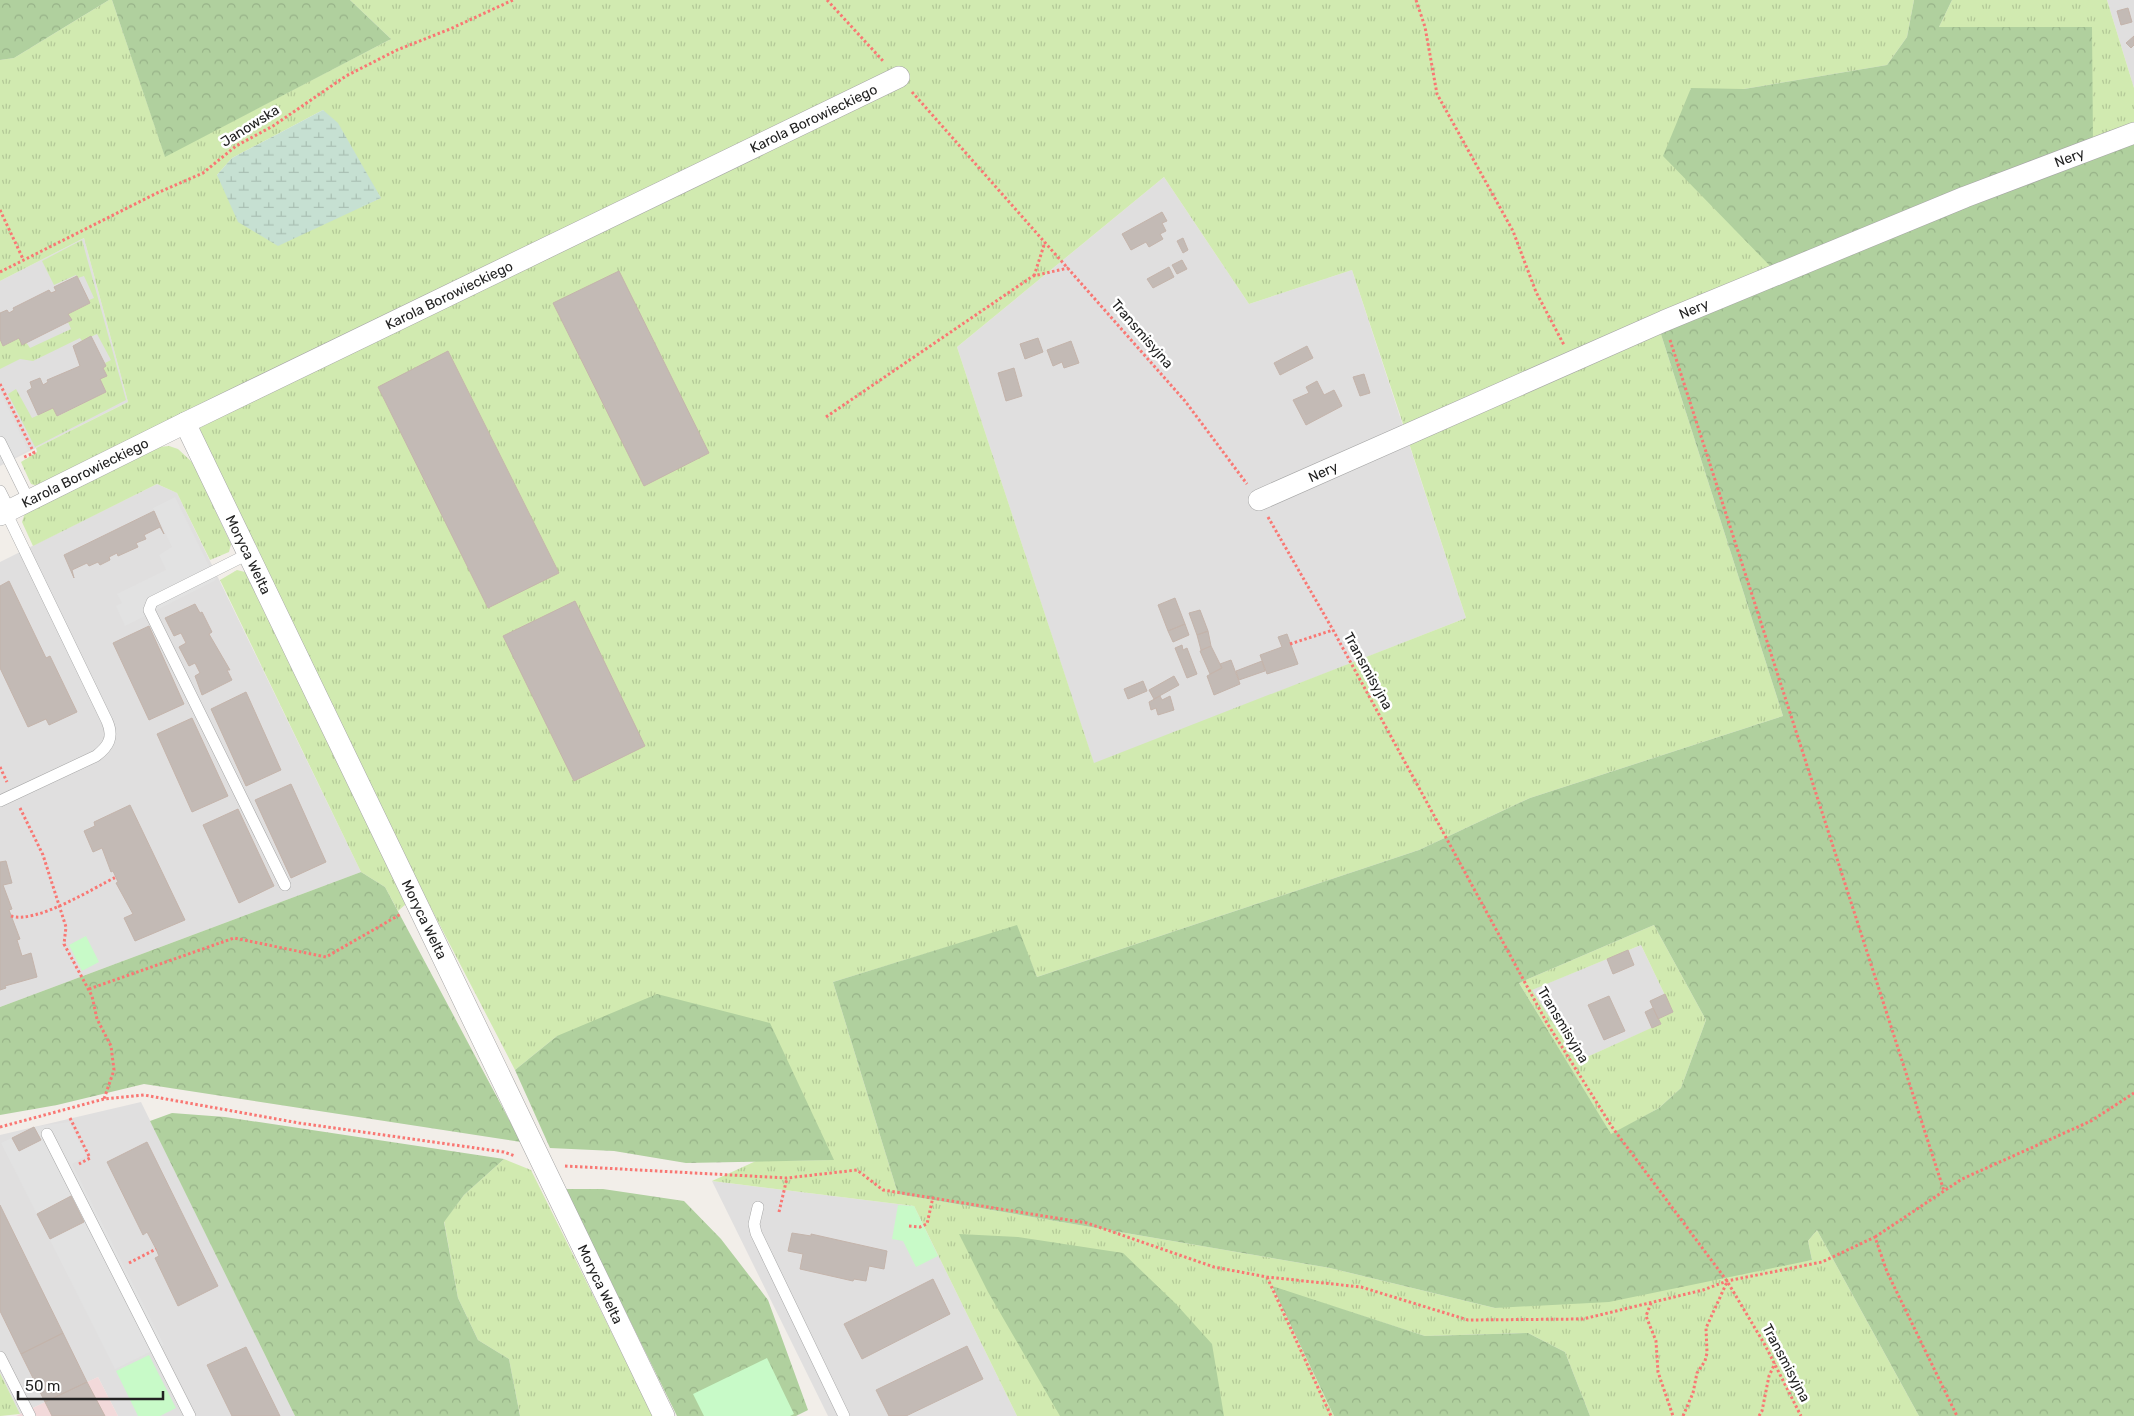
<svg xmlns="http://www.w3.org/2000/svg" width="2134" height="1416" font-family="Rubik,sans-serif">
<defs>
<pattern id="grass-tufts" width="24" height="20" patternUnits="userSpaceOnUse" patternTransform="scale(1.25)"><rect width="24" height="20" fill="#d1eab0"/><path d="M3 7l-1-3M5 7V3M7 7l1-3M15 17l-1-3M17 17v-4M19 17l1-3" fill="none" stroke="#b3c897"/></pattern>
<pattern id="forest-crowns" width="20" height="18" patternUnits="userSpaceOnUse" patternTransform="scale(1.25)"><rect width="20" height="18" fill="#b0d09e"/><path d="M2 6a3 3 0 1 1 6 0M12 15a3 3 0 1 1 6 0" fill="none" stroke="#97b288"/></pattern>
<pattern id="wetland-marsh" width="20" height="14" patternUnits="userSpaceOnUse" patternTransform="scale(1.25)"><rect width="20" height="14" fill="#c6e0d2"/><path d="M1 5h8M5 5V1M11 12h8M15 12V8" fill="none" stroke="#aac0b4"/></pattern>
</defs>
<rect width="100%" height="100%" fill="#f2eee9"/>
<path fill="#e0dfdf" d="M2107 0H2134V88Z
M1164 177 1249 304 1352 270 1466 618 1094 764 957 347Z
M84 238 128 402 0 466V281Z
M157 484 177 493 361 872 0 1007V562Z
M1641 945 1673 1012 1661 1024 1578 1061 1531 990Z
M141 1102 295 1416H118L98 1377 20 1414 0 1373V1135Z
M712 1181 914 1206 1017 1416H828Z"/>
<path fill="#f2d9da" d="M98 1377 118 1416H16L87 1382Z"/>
<path fill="url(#grass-tufts)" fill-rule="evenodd" d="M109 0H112L165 156 391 39 350 0H1914L1907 37 1887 65 1744 89H1690L1774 270 1405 430 1352 270 1249 304 1164 177 957 347 1094 763 1466 618 1408 440 1659 328 1783 716 1530 798 1419 850 1037 977 1016 926 833 982 898 1194 1330 1268 1495 1308 1812 1260 1808 1241 1817 1230 1919 1416H1590L1565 1352 1528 1333 1425 1336 1272 1287 1334 1416H1017L914 1206 712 1181 756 1161 833 1160 557 1036 515 1070 391 831 192 417 38 486 31 484 21 462 37 452 36 448 128 402 84 238 0 281V60L14 58ZM323 110 381 198 331 219 217 175 232 158Z
M1952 0H2107L2134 88V130L2093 144 1939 27Z
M82 240 126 400 35 447 8 394 16 389 32 418 53 408 58 416 106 392 100 379 107 376 103 368 106 366 105 363 111 360 97 334 82 341 80 338 33 361 20 359 0 369V339L3 346 19 338 22 344 26 342 30 348 71 329 68 322 71 320 68 314 90 303 89 300 94 298 84 276 78 278 76 275 54 285 42 261Z
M169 446 178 449 193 463 231 544 229 552 210 560 177 493 157 484 33 546 22 522 25 513 159 447Z
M237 570 245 572 406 904 398 911 385 887 361 872 220 580Z
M1654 925 1706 1020 1681 1088 1659 1108 1611 1135 1519 983ZM1641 945 1673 1012 1658 1019 1660 1024 1578 1061 1532 990Z
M504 1159 531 1170 653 1416H520L509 1359 478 1340 458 1298 444 1221 464 1195Z
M0 1373 20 1414 0 1416Z"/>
<path fill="url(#forest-crowns)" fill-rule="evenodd" d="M0 0H109L14 58 0 60Z
M112 0H350L391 39 165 157Z
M1914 0H1952L1939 27H2092L2093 144 1774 270 1663 156 1691 88 1744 89 1887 65 1907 37Z
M2134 141V1416H1919L1817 1230 1808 1241 1812 1260 1609 1302 1495 1308 1330 1268 898 1194 833 982 1017 925 1037 977 1419 850 1530 798 1783 716 1659 328ZM1654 925 1706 1020 1681 1088 1659 1108 1611 1134 1519 983Z
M361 872 385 887 521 1142 144 1084 57 1105 0 1115V1007Z
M657 994 770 1023 834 1160 686 1163 614 1151 550 1148 515 1070 557 1036Z
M172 1113 225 1117 504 1159 464 1195 444 1222 458 1298 478 1340 509 1359 520 1416H295L150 1121Z
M565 1189H603L684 1201 721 1239 768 1300 808 1410 796 1416H677Z
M959 1234 1018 1237 1123 1253 1176 1304 1212 1344 1224 1416H1060L988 1292Z
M1272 1286 1425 1336 1528 1333 1565 1352 1590 1416H1334Z"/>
<path fill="url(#wetland-marsh)" d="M323 110 338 123 381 198 278 246 238 222 217 175 232 158Z"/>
<path fill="#c8fac8" d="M86 936 99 962 82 971 69 945Z
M898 1205 914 1206 938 1256 916 1267 903 1241 892 1239Z
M149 1355 176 1408 160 1416H138L116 1371Z
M767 1358 794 1414 790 1416H704L693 1394Z"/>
<path fill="#e2e2e2" d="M0 391 28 450 1 464 0 463Z
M175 497 216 580 125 626 116 606 122 603 117 594 166 570 159 555 172 547 153 508Z
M69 1122 86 1156 72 1164 164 1345 115 1369 1 1143 12 1138 19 1151 41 1140 34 1127Z"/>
<path fill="#c3bab5" stroke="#c4b4ab" d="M2128 8 2132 22 2121 25 2117 11Z
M2134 36V45L2131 48 2126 43Z
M1162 212 1167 221 1162 223 1166 231 1160 234 1163 239 1149 247 1146 242 1131 250 1122 234Z
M1183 238 1188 250 1183 253 1177 241Z
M1182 260 1187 269 1177 274 1172 265Z
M1169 267 1174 277 1153 288 1147 279Z
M619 271 709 453 644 486 553 303Z
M77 276 90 303 68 314 72 320 22 345 19 338 3 346 0 339V313L7 310 9 313 14 310 13 308 49 290 51 293 56 291 54 287Z
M91 336 106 366 103 368 107 376 100 379 106 392 57 416 53 408 38 415 27 391 32 388 30 382 40 378 43 385 48 382 47 380 80 366 73 346Z
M1038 338 1043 352 1025 359 1020 344Z
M1071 341 1079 363 1064 368 1062 362 1053 366 1047 350Z
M1307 346 1313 358 1280 375 1274 363Z
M448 351 559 573 488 608 378 387Z
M1014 368 1022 396 1006 401 998 373Z
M1364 374 1370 393 1360 396 1353 377Z
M1317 381 1324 395 1334 390 1342 406 1306 425 1293 400 1309 393 1306 387Z
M154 511 164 534 160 527 144 535 146 539 136 543 138 547 118 556 117 553 109 557 110 560 100 565 98 562 89 566 87 563 72 570 74 578 64 555Z
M9 581 46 658 50 656 77 712 49 725 46 719 28 727 0 668V586Z
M1175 598 1185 624 1168 631 1158 605Z
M575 601 645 746 574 781 503 636Z
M195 604 200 613 202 612 212 632 209 634 230 670H227L232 680 202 695 195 676 200 673 195 663 189 666 179 647 186 643 181 633 174 636 165 618Z
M1200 610 1208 631 1197 635 1189 613Z
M1185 624 1189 635 1173 642 1168 631Z
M149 626 184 704 149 720 113 643Z
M1208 631 1211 646 1201 650 1197 635Z
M1287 634 1298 664 1267 674 1260 655 1282 647 1278 637Z
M1182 645 1183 650 1187 648 1197 674 1187 678 1175 648Z
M1211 646 1222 668 1210 674 1200 651Z
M1231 660 1240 684 1214 695 1207 676 1222 668 1220 664Z
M1262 661 1265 671 1239 680 1236 671Z
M1174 676 1179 685 1154 699 1149 690Z
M1143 681 1147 691 1128 699 1124 689Z
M246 692 281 770 246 786 211 709Z
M1160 696 1162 700 1170 696 1174 710 1158 715 1156 708 1151 710 1149 702Z
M192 718 228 796 192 812 157 734Z
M291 784 326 862 291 878 255 800Z
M130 805 185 920 135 941 124 918 133 914 116 883 118 882 113 871 111 872 102 848 93 852 84 831 95 826 94 822Z
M238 809 274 886 239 903 203 825Z
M6 861 12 883 3 885 12 909 9 910 20 939 17 940 22 956 31 953 37 977 5 986 6 988 0 990V862Z
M1628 950 1634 965 1613 974 1607 959Z
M1665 994 1673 1012 1658 1019 1650 1001Z
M1609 996 1625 1031 1604 1040 1588 1005Z
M1653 1008 1661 1024 1652 1028 1645 1012Z
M34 1127 41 1140 19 1151 12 1138Z
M147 1142 218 1286 178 1306 155 1258 159 1256 156 1249 147 1232 143 1235 107 1162Z
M71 1196 84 1222 50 1239 37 1214Z
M0 1205 63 1333 21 1354 0 1311Z
M792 1233 811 1236V1234L887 1251 884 1269 869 1266 866 1281 854 1279 853 1281 800 1269 803 1254 788 1251Z
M933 1279 950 1314 862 1359 844 1324Z
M63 1333 87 1382 45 1402 21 1354Z
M967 1346 983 1379 906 1416H889L876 1390Z
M246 1347 280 1416H232L207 1365Z
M87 1382 105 1416H52L45 1402Z"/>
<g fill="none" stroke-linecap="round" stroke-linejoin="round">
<g stroke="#a6a6a6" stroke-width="12">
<path id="lane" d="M0 442 29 501
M0 491 10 511
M248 554 152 602 149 610 285 885
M0 801 96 756C109 746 114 737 107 721L6 512
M47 1134 190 1416
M758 1207 754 1224 756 1233 844 1416
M0 1357 30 1416"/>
</g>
<g stroke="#a6a6a6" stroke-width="22">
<g id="street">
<path id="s1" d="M185 423 664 1416"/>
<path id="s2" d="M1259 500 1664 321 1965 197 2134 133"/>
<path id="s3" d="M0 515 185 423 899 77"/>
</g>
</g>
<path stroke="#f97773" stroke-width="3" stroke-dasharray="2.5 2.5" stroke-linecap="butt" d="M827 0 884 62
M1416 0 1425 27 1437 94 1513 231 1536 292 1564 345
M912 92 1185 401 1247 484
M0 210 23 259
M0 272 157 193 203 173 236 146 273 126 346 76 397 50 450 29 513 0
M1034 276 1045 242
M1670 340 1944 1191
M0 384 34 453 22 458
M826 417 1033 276 1068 268
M1268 517 1333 630 1547 1023 1612 1127 1727 1281 1765 1345 1801 1416
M1290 644 1333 630
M0 767 7 782
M20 808 43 855 66 927 64 944 92 996 97 1019 111 1046 114 1070 104 1099
M11 916C36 924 92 889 116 877
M89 989 234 938 326 957 401 914
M70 1118 90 1158 79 1164
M0 1127 104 1099 144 1095 299 1123 504 1152 515 1156
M565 1166 787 1178 857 1170 883 1190 1087 1223 1214 1267 1267 1277 1361 1287 1468 1320 1583 1319 1703 1290 1727 1281 1822 1262 1875 1237 1887 1272 1957 1416
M779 1212 787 1178
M909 1226 920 1227 927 1224 933 1197
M1875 1237 1962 1179 2091 1121 2134 1093
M129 1263 156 1249
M1267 1277 1331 1416
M1651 1303 1646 1316 1656 1341 1658 1372 1673 1416
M1683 1416 1693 1393 1697 1373 1705 1361 1707 1353 1706 1328 1727 1282
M1759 1416 1762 1411 1769 1376 1775 1363"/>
<use href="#lane" stroke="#fff" stroke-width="11"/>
<use href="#street" stroke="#fff" stroke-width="21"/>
</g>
<g text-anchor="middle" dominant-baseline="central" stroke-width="5" stroke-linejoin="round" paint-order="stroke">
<g font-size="14" fill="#222" stroke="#fff">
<text stroke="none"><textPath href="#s3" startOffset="905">Karola Borowieckiego</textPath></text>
<text transform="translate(250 126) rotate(-32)">Janowska</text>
<text stroke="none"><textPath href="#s2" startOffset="880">Nery</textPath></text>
<text stroke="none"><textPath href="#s3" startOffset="500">Karola Borowieckiego</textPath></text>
<text stroke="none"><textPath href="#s2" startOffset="475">Nery</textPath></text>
<text transform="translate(1142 334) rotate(49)">Transmisyjna</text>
<text stroke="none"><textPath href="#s3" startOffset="95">Karola Borowieckiego</textPath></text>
<text stroke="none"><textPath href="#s2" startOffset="70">Nery</textPath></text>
<text stroke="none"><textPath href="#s1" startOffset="146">Moryca Welta</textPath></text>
<text transform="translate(1368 671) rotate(61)">Transmisyjna</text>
<text stroke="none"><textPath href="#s1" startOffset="551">Moryca Welta</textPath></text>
<text transform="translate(1563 1025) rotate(59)">Transmisyjna</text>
<text stroke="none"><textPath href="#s1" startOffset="956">Moryca Welta</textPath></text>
<text transform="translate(1786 1363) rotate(62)">Transmisyjna</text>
</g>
</g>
<path d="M18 1391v8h145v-8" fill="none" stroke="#222222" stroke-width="2.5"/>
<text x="25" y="1391" font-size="15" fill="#222222" stroke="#ffffff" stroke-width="4" paint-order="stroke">50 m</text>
</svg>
